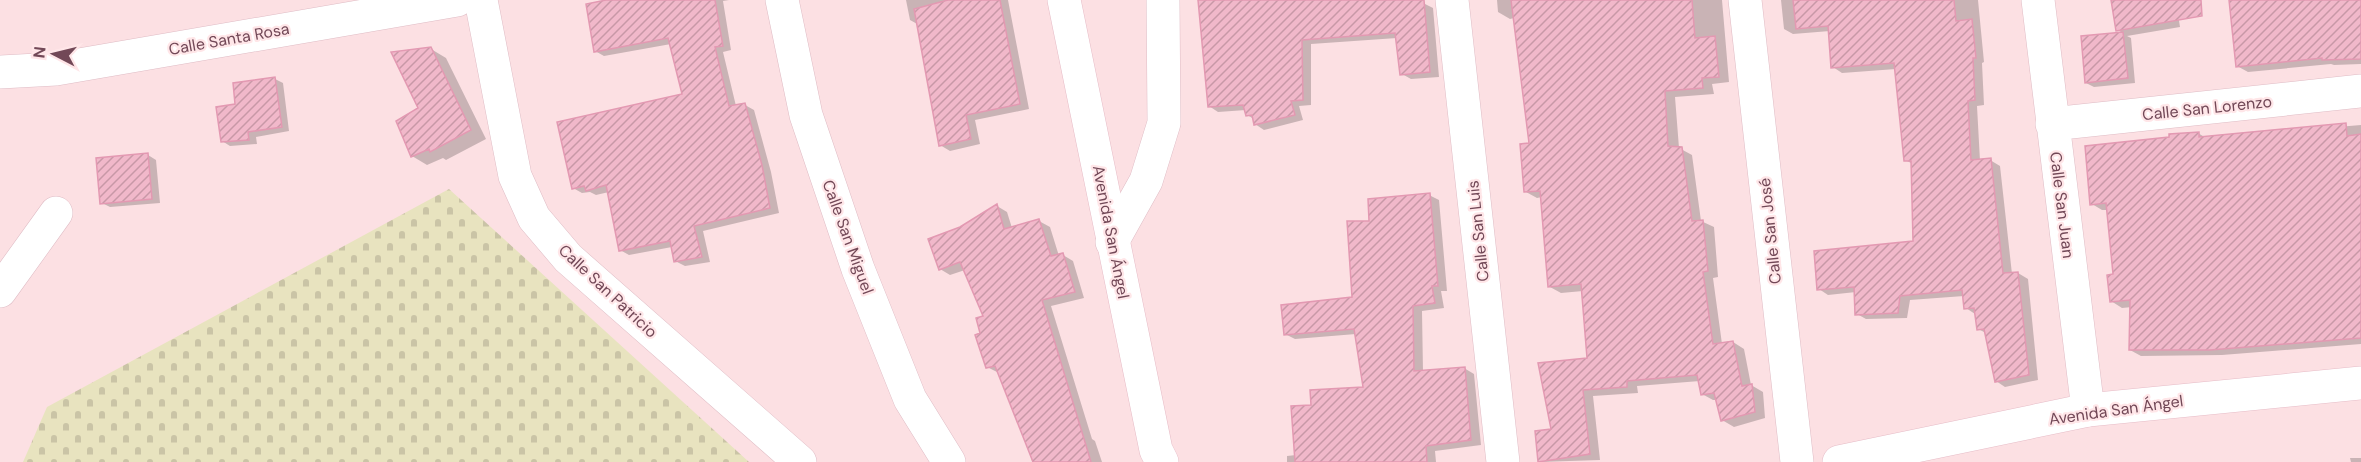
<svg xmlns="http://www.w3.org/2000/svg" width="2361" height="462" font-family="'DM Sans',sans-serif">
<defs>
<pattern id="cemetery-stones" width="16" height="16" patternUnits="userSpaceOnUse" patternTransform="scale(1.5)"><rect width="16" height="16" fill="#e8e3bf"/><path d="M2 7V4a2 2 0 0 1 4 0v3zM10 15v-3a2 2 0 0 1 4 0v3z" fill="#cac4a6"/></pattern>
<pattern id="building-hatch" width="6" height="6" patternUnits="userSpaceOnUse" patternTransform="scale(1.5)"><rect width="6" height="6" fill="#f1b8ca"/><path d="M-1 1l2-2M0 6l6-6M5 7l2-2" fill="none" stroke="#c898a7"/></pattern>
</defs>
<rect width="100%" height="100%" fill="#fce0e3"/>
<path fill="url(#cemetery-stones)" d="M449 189 749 462H23L47 407Z"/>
<path fill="#0003" d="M609 0H729L723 1 731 50 723 52 736 106 745 105 754 110 771 172 779 213 703 231 710 262 685 266 675 261 672 247 629 255 620 250 609 192 596 195 590 192 582 193 573 188 684 95 671 44 604 56 595 51Z
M906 0H1008L1029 109 975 120 980 144 950 151 940 145 919 25 910 20Z
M1197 0H1417L1433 8 1439 77 1411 79 1402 74 1397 38 1311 44V105L1299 106 1303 120 1264 130 1255 124 1254 119 1247 115 1246 110 1218 112 1209 106 1200 1Z
M1497 0H1722L1729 82 1712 84 1714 94 1675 97 1679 148 1692 155 1701 221 1714 227 1718 277 1713 278 1722 344 1733 342 1744 349 1751 385 1763 392 1765 418 1734 427 1722 420 1718 400H1713L1702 394 1700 381 1637 386 1638 393 1593 396 1600 460 1539 462 1537 432 1552 430 1589 359 1583 291 1561 293 1550 287 1542 197 1537 198 1526 192 1531 145 1514 18 1510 19 1498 12Z
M1781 0H1978L1984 62 1982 63 1984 105 1977 106 1980 161 1990 160 2000 166 2012 274 2018 273 2028 279 2038 380 2005 387 1996 381 1986 333 1978 329 1975 314 1966 308 1964 296 1910 300 1907 318 1866 319 1857 314 1856 292 1828 295 1819 289 1915 242 1913 164 1905 160 1896 69 1842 73 1833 67 1830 31 1793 34 1784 29Z
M2113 0H2198L2176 2 2180 27 2127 36 2131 38 2135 83 2094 87 2086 83 2082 38 2123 33 2117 30Z
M2231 0H2361V64L2334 65 2331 64 2248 72 2237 66Z
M431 49 446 58 486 139 446 160 443 158 427 165 412 156Z
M275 79 283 83 289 131 256 137 257 144 230 146 222 141 237 105Z
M2361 125V344L2222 355 2141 356 2130 350 2132 307 2122 308 2111 301 2115 275 2108 210H2102L2092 204 2198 133 2206 138Z
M148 155 156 160 160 203 110 207 102 203Z
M1429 195 1439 200 1447 291H1441L1444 308 1422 311 1423 372 1464 368 1474 374 1481 445 1435 451 1436 462H1287V456L1296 455 1312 406 1365 388 1356 334 1295 339 1285 334 1354 298 1371 222Z
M997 206 1007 212 1012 228 1039 221 1050 227 1059 256 1063 255 1073 261 1084 298 1051 306 1092 439 1095 441 1102 462H1032L1031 452 999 373 987 367 982 334 985 317 965 270 950 275 940 269 961 229Z
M2350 458H2361V462H2351Z"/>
<path fill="url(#building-hatch)" stroke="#e399b2" stroke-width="1.5" d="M606 0H715L723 46 715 47 729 106 745 103 762 165 770 208 694 226 702 257 674 262 670 241 619 251 606 185 586 191 584 186 572 189 557 122 682 94 668 38 594 52 586 4Z
M948 0H1000L1020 104 966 115 971 139 939 146 914 9Z
M1198 0H1424L1430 72 1400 75 1395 33 1302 40 1303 100 1291 101 1295 115 1254 125 1252 115 1246 116 1243 105 1208 107Z
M1511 0H1692L1695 38 1715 36 1719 77 1702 78 1703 88 1665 91 1668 146 1682 147 1692 221 1703 220 1708 271 1703 272 1713 344 1733 341 1742 386 1752 384 1755 412 1721 421 1714 393 1701 395 1697 375 1627 381V387L1583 390 1590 454 1538 462 1535 431 1551 429 1538 363 1587 358 1581 284 1548 287 1540 191 1524 192 1520 144 1529 143Z
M1793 0H1954L1956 21 1972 19 1976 58H1973L1975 100 1968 101 1971 160 1991 158 2003 273 2018 272 2029 375 1995 382 1984 329 1977 330 1974 308 1964 309 1962 290 1900 296 1898 313 1855 315 1854 287 1817 290 1814 251 1913 241 1911 161H1904L1894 63 1831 68 1828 26 1796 29Z
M2111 0H2201L2202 16 2116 31Z
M2229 0H2361V59L2322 60V58L2236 67Z
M2123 32 2128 78 2085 83 2081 36Z
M431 47 471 130 430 152 429 149 411 157 396 121 418 108 391 52Z
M275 77 282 127 248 132 249 140 221 142 216 107 235 104 233 83Z
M2346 123 2347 136 2361 134V338L2210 350H2129L2130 300 2110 302 2107 275 2113 274 2106 203 2090 205 2085 146 2169 137V134L2199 132V137Z
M148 153 152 199 100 204 96 158Z
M1430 193 1438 286H1432L1435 303 1413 306 1414 371 1465 367 1471 440 1426 446 1427 462H1295L1291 406 1311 405 1310 390 1363 387 1354 329 1284 335 1281 305 1352 297 1347 221H1369L1368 199Z
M997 204 1004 229 1039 219 1051 256 1063 253 1075 292 1042 300 1091 462H1033L995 366 986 368 975 335 980 333 976 318 983 316 960 262 939 270 928 239 960 227Z"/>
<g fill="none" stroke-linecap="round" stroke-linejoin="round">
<g stroke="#dfbcc5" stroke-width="34">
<path id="street" d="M481 0 515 176 534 218 568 258 800 462
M782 0 806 115 858 269 910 399 949 462
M1452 0 1503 462
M1745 0 1797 462
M2038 0 2088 410
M0 72 56 69 457 0
M2052 124 2361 91
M1112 242 1146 181 1164 123 1163 0
M0 291 56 213"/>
</g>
<g stroke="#e6bcc7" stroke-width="34">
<path id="secondary" d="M1064 0 1156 450 1162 462
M1839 462 2088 410 2361 383"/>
</g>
<use href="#street" stroke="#fff" stroke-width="33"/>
<use href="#secondary" stroke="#fff" stroke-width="33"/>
</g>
<g text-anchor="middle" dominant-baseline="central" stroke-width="4.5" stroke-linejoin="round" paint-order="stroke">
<g font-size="16" fill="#724857" stroke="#ffe6e8">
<text transform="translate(229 39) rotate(-10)">Calle Santa Rosa</text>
<text transform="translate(2207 108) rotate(-6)">Calle San Lorenzo</text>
<text transform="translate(2062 205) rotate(83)">Calle San Juan</text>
<text transform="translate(1478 231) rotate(-96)">Calle San Luis</text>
<text transform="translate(1770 231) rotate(-96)">Calle San José</text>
<text transform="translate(1111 232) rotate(79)">Avenida San Ángel</text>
<text transform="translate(848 237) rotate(70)">Calle San Miguel</text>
<text transform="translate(608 291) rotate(43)">Calle San Patricio</text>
<text transform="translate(2116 410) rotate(-8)">Avenida San Ángel</text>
</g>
</g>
<g transform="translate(54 54) rotate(277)" stroke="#ffe6e8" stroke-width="4.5" paint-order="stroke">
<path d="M0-4.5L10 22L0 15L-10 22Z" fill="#724857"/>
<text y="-9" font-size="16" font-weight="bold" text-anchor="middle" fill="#724857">N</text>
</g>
</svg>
